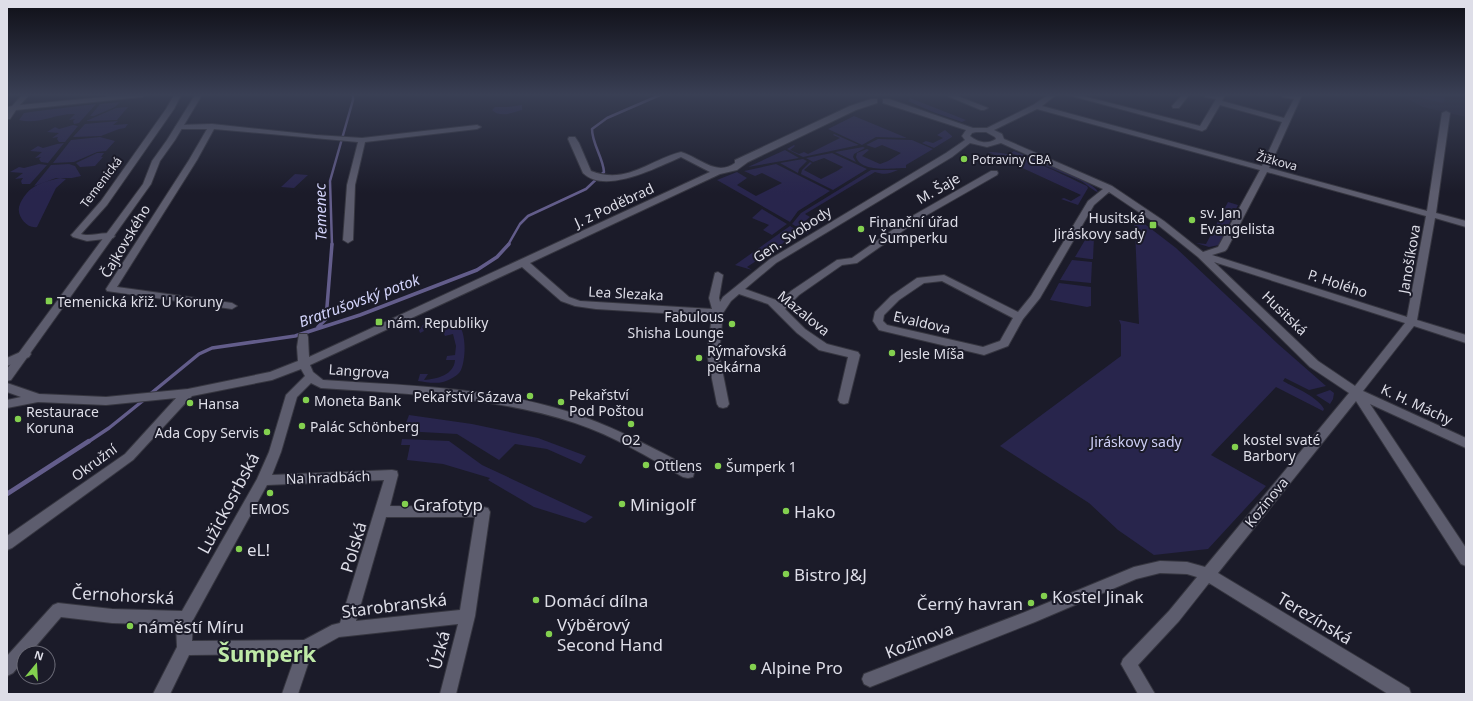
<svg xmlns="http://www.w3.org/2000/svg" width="1473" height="701" font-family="'Noto Sans',sans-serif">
<rect width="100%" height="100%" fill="#1b1b29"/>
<path fill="#222135" d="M1400 95H1466V117L1423 107Z"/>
<path fill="#28254c" d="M1409 95H1446L1443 103Z
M910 98 966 120 962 122 933 112 908 101Z
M120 102 115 107 94 116H90L100 104Z
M96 104 79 123 74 124 73 121 75 119 69 120 75 114C56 113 39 125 19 120L24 113 30 112Z
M522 105V110C512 113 499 118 492 110L495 107H508Z
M128 107 117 120 86 121 116 108Z
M854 116 907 138 876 137 862 145 828 129Z
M118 121 113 125 128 124 125 128 119 129 101 136 73 137 85 124Z
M73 125 78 126 65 142H59L57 139 58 137 52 138 59 133 47 132 55 127 59 129Z
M945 130 952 136V137L934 148 922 143 926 141 933 143 943 138 937 135Z
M834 134 859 145 803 157 787 149 794 145 795 146 790 150 799 154 804 152 808 154 840 138 833 135Z
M100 137 115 141 106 151 97 152 74 162 53 163 71 140Z
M878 139 912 140 933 149 906 165V168C893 168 861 173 856 157L857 153 867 149 869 150 862 156 880 164 888 161 901 153 882 145 875 148 866 145Z
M64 143 48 163 41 162 39 159 41 157 35 158 42 152 30 151 38 146 43 148 57 144Z
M863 147 865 148 854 154 853 157 856 162 835 152Z
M785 150 799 158 748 167Z
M1014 151C1028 157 1095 181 1098 192 1095 192 1086 184 1081 181 1058 171 1035 161 1011 153Z
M988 152C1020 152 1057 172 1087 186L1088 188 1078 205 1061 199 1064 198 1071 201 1081 195Z
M97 153H104L101 157H103L95 166 80 167 76 163Z
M832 153 867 169 833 190 801 174 802 170 810 162 812 163 804 170 821 179 837 171 843 167 824 158 813 162 806 158Z
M803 159 807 161 799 169 798 173 780 163Z
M39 164 47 165 30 184H22L21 181 23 178 15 179 23 173 10 172 19 167 24 168Z
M69 164 75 166 81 176 72 178H56L34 186 51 165Z
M776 164 830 191 798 211 790 222 717 180 737 172 747 178 737 185 756 196 782 183 762 173 755 176 744 171Z
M871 170H898C889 174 884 175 875 172L805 214 810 217 804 222 808 234 792 224 801 213Z
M295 174 308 175 294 188 281 187Z
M60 178 66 179 56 188 37 227C26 229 15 214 20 204 22 199 27 192 31 189 38 183 52 180 60 178Z
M1228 202 1238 205 1219 245 1209 247 1196 243 1206 244Z
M762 209 787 224 772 235 763 230 769 225 752 218Z
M1133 215 1176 248 1278 344 1326 386 1309 390 1285 378 1283 381C1295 388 1317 396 1324 409L1323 411 1276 387 1211 455 1266 486 1208 549 1154 555 1118 530 1089 503 1000 446 1121 356V325L1119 320 1139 324 1135 230Z
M790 226 800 232 747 267 752 270 735 265Z
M1088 235 1094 237 1093 259H1090L1075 257Z
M1072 260 1092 262 1091 283 1060 280Z
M1059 283 1091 287V306L1087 307 1050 300Z
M438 319C444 319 451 319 456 322 467 329 466 359 461 370 458 376 449 380 443 382 435 384 425 382 418 381L420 374H428L424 380C437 379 454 375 455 360H446L447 356 455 355 456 346 453 334 445 336 443 332 449 328C440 323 432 324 422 327L424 331 420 333 419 330 425 322Z
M1330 390 1334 393 1333 399 1330 404 1316 395Z
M409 415 472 424 538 438 586 456 581 464 547 449 515 444 499 460 457 434 403 431Z
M402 439 449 441 482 465 593 517 585 523 534 507 488 480 490 478 443 464 407 460 410 445H401Z"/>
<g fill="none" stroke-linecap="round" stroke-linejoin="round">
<path stroke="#635d8b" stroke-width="2.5" d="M332 245 330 181 353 100V95
M508 245 520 224 528 216 586 189 604 172C603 157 592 144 592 129L607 118 660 95"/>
<path stroke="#635d8b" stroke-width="3.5" d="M318 327 326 319 332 244
M149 395 199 354 212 348 295 336 360 315 477 270 497 257 509 244
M88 442 109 428 145 399"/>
<path stroke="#635d8b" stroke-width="4.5" d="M7 494 89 441"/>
<g stroke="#363640" stroke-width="2">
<path id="minor" d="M22 95H29L20 105 125 95H146L142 97 16 110 10 119H7V107L12 106Z
M174 95H181L174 109 107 205 81 234C91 238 107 229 115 236L113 238 87 241 73 237 71 235 73 233 101 201 166 109Z
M945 95H955L988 108 984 110H981Z
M1048 95H1056L1042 106 1262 166 1282 122 1220 105 1206 129 1202 131 1068 95H1079L1200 126 1216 99 1205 97V95H1225L1222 101 1284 118 1294 99 1282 97V95H1302L1269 168 1427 211 1442 113 1446 111 1450 113 1436 213 1466 221V227L1435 218 1417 320 1466 335V343L1414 326 1363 391 1466 438V448L1370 404 1466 548V566L1461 564 1356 401 1218 573 1409 688 1411 694H1388L1209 583 1179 621 1138 665 1155 694H1138L1121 664 1123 659 1169 611 1197 577 1187 574 1160 573 1136 579 1035 622 870 687 864 684 862 679 864 674 1025 612 1134 567 1160 561 1187 562 1205 567 1349 393 1310 367 1198 257 1158 225 1109 192 1094 205 1040 298 1023 319 1008 346 984 355 879 330 873 321 875 312 891 296 917 278 944 275 1018 312 1031 296 1088 201 1103 189 1001 143 987 147 970 143 952 157 776 263 745 289 776 300 779 303 791 291 837 260 852 258 914 215 991 171H997L998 173 997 175 920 219 857 263 842 265 799 295 785 309 805 329 827 344 858 352 860 355 848 403 844 404 840 403 838 400 848 357 819 350 797 333 768 304 739 294 731 301 723 313 719 354 729 404 727 407 723 408 719 407 717 404 707 354 712 316 596 309 575 306 561 301 522 267 310 365 313 372 323 380C410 386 501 387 584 417 622 431 657 450 693 469L694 473 693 477 688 478 683 477C648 457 614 436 575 423 493 396 406 394 321 388L311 383 297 397 281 452 272 475 392 470 397 471 398 475 390 506 483 507 488 508 490 512 475 616 456 694H440L458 624 339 637 312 652 298 694H282L296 654 189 655 170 694H153L177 647 176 625 112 623 61 617 30 653H24V660L13 673 7 676V656L53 605 58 603 112 609 182 611 257 479 269 452 286 395 305 376 301 369 272 380 192 396 133 460 12 548 7 550V536L125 454 176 398 106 405 38 402 7 408V400L21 397 7 392V383L39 394 106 397 188 389 270 372 298 361 297 347 299 334H307L308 337 309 357 710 172 681 157C658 167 605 195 583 173L568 139 569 137H575L579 143 591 171C627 185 649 160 681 152 699 157 716 177 735 163V160L850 106 871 99H877V103L856 110 748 162 737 170 720 174 530 263 569 297 580 301 712 309 709 298 715 273 718 272 723 275 719 298 720 302 723 297 770 259 946 153 965 140 962 136 966 130 883 103V99H889L973 128H987L1033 105ZM1037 109 1260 170 1218 247 1203 252 1164 221 1112 186 1004 139 1002 134 994 130ZM976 132H986L995 137 996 139C987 145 977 142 970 136L972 133ZM1267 172 1426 216 1407 317 1212 255 1225 251 1227 249ZM1214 262 1405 323 1355 386 1318 361ZM942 281 1013 318 1000 341 983 347 887 325 883 321 884 315 899 300 924 283ZM384 480 340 623 332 625 304 640 192 641 193 620 267 485ZM386 517H475L460 610 356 621Z
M1182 95H1189L1179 108H1173L1172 106Z
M212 124 316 135 362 138 477 125 481 127 477 129 365 142 355 185 353 240 348 243 343 240 347 185 358 142 214 129 197 160 117 287 232 303 237 306 232 309 107 291 106 289 189 160 207 129H179L175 127 179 125Z
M25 350 29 351 31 354 29 357 7 366V358Z"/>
</g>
<g stroke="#363640" stroke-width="2">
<path id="tertiary" d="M195 95H202L175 140 160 161 151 184 11 380 7 381V369L143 184 152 161 167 140Z"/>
</g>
<use href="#minor" fill="#5d5d6e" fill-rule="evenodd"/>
<use href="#tertiary" fill="#5d5d6e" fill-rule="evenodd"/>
</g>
<linearGradient id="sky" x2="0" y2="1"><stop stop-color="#0f0f17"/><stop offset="0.49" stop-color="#393f54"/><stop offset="1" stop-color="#393f54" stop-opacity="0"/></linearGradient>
<rect width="1473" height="193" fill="url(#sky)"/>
<g fill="#83d04f" stroke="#1b1b29" stroke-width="1.5">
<circle cx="964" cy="159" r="4"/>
<circle cx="1192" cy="220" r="4"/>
<rect x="1149" y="221" width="8" height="8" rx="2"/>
<circle cx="861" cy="229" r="4"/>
<rect x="45" y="297" width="8" height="8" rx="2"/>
<rect x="375" y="318" width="8" height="8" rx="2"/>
<circle cx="732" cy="324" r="4"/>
<circle cx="892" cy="353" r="4"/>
<circle cx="699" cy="358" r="4"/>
<circle cx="530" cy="396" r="4"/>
<circle cx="306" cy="400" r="4"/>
<circle cx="561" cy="402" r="4"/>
<circle cx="190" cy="403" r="4"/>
<circle cx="18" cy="419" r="4"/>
<circle cx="631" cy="424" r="4"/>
<circle cx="302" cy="426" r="4"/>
<circle cx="267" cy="432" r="4"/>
<circle cx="1235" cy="447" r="4"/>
<circle cx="646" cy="465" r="4"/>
<circle cx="718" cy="466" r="4"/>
<circle cx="270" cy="493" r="4"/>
<circle cx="405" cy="504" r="4"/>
<circle cx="622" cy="504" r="4"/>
<circle cx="786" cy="511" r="4"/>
<circle cx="239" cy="549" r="4"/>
<circle cx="786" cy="574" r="4"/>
<circle cx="1044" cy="596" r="4"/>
<circle cx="536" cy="600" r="4"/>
<circle cx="1031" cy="603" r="4"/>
<circle cx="130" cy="626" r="4"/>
<circle cx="549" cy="634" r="4"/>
<circle cx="753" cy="667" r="4"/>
</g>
<g text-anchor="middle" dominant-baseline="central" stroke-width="4" stroke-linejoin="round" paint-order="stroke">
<g font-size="12" fill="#dedee8" stroke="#1b1b29" text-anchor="start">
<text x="972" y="159">Potraviny CBA</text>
</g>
<g font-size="12" fill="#dedee8" stroke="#1b1b29">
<text transform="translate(1277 161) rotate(15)">Žižkova</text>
<text transform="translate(101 182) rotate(-53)">Temenická</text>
</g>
<g font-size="14" fill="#dedee8" stroke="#1b1b29">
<text transform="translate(938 188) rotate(-30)">M. Šaje</text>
<text transform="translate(614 205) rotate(-25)">J. z Poděbrad</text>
<text transform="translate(792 234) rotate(-33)">Gen. Svobody</text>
<text transform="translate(125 241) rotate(-59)">Čajkovského</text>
<text transform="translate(1409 259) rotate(-80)">Janošíkova</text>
<text transform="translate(1338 283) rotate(18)">P. Holého</text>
<text transform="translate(626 293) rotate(3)">Lea Slezaka</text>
<text transform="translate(804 313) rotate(39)">Mazalova</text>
<text transform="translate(1285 313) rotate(44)">Husitská</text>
<text transform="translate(922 322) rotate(13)">Evaldova</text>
<text transform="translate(359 371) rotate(4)">Langrova</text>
<text transform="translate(1417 404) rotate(25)">K. H. Máchy</text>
<text transform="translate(94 462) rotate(-36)">Okružní</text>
<text transform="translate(328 477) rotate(-2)">Na hradbách</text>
<text transform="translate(1266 502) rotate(-51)">Kozinova</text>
</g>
<g font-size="14" fill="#dedee8" stroke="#1b1b29" text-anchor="start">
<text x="1200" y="212">sv. Jan<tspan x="1200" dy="16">Evangelista</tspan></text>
<text x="1145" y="217" text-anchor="end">Husitská<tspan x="1145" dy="16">Jiráskovy sady</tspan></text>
<text x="869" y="221">Finanční úřad<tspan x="869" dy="16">v Šumperku</tspan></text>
<text x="57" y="301">Temenická křiž. U Koruny</text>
<text x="724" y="316" text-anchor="end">Fabulous<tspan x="724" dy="16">Shisha Lounge</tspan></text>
<text x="387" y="322">nám. Republiky</text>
<text x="707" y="350">Rýmařovská<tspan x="707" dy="16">pekárna</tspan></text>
<text x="900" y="353">Jesle Míša</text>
<text x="569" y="394">Pekařství<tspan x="569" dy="16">Pod Poštou</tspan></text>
<text x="522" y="396" text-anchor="end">Pekařství Sázava</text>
<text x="314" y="400">Moneta Bank</text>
<text x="198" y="403">Hansa</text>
<text x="26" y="411">Restaurace<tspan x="26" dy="16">Koruna</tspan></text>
<text x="310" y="426">Palác Schönberg</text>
<text x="259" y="432" text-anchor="end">Ada Copy Servis</text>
<text x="631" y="439" text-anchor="middle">O2</text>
<text x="1243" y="439">kostel svaté<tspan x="1243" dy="16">Barbory</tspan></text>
<text x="654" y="465">Ottlens</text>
<text x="726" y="466">Šumperk 1</text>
<text x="270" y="508" text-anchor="middle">EMOS</text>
</g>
<g font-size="14" fill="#cecff6" stroke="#1b1b29">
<text x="1136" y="441">Jiráskovy sady</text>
</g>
<g font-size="15" font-style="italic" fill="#d4d5fc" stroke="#1b1b29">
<text transform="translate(320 212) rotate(-91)">Temenec</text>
<text transform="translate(359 300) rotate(-20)">Bratrušovský potok</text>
</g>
<g font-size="17" fill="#dedee8" stroke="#1b1b29">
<text transform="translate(228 503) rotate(-62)">Lužickosrbská</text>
<text transform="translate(353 547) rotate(-73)">Polská</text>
<text transform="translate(123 595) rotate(3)">Černohorská</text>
<text transform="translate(394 605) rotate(-7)">Starobranská</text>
<text transform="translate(1315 618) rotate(31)">Terezínská</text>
<text transform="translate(919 640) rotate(-21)">Kozinova</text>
<text transform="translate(439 650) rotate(-76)">Úzká</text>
</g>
<g font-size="17" fill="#dedee8" stroke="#1b1b29" text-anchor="start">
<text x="413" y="504">Grafotyp</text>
<text x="630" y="504">Minigolf</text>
<text x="794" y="511">Hako</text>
<text x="247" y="549">eL!</text>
<text x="794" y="574">Bistro J&amp;J</text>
<text x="1052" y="596">Kostel Jinak</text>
<text x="544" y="600">Domácí dílna</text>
<text x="1023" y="603" text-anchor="end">Černý havran</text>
<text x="557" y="624">Výběrový<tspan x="557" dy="20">Second Hand</tspan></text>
<text x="138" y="626">náměstí Míru</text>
<text x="761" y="667">Alpine Pro</text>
</g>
<g font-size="22" font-weight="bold" fill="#bfeaa7" stroke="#1b1b29">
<text x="267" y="653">Šumperk</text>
</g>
</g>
<rect width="1473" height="701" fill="none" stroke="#dedee8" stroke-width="16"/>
<g transform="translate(36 665) rotate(18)"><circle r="19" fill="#1b1b29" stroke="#696975"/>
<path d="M0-3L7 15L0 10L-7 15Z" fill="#83d04f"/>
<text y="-6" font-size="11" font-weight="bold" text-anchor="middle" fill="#dedee8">N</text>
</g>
</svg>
